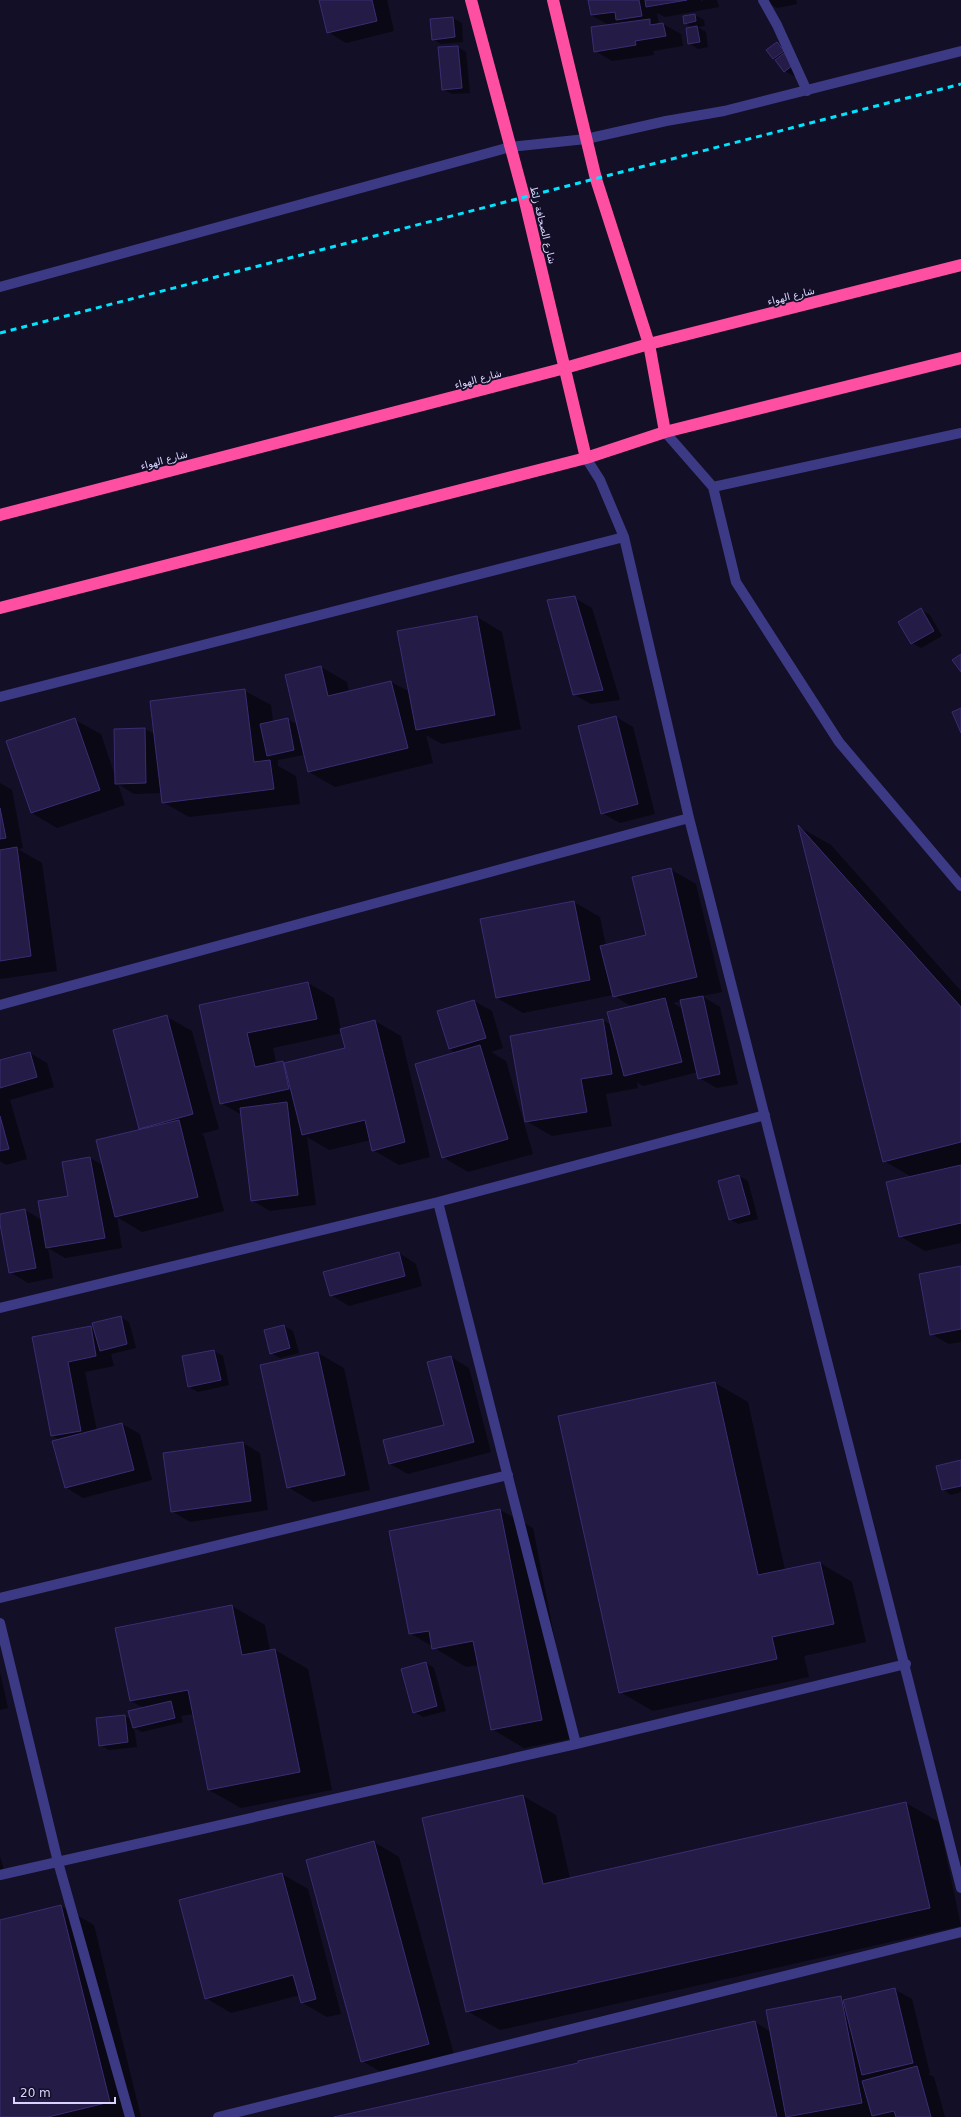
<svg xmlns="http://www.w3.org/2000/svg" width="961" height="2117" font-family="'DejaVu Sans',Vazirmatn,sans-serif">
<rect width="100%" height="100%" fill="#130f26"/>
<path fill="#0007" fill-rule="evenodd" d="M320 0H387L394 31 346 43 328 32Z
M589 0H701V2L703 0H717L719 7 665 17 657 13 659 25 663 24 681 34 683 46 653 51 654 55 612 61 595 51 610 26 591 15Z
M767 0H796L797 4 777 8 768 3Z
M695 15 704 20 705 26 698 27 706 32 708 47 698 49 689 43 693 28 685 23Z
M453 18 462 23 463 42 441 44 433 39Z
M777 43 786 48 801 70 794 76 785 71 767 50Z
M458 47 466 52 470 93 452 94 443 89Z
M575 598 592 608 620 700 591 704 573 694Z
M921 610 930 615 942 636 921 648 912 643 899 622Z
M477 617 502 632 521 729 442 744 426 735 433 763 335 787 309 772 300 736H299L303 755 278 760V766L296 776 300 804 189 817 163 802 162 793 134 794 118 784 125 805 57 828 32 813 75 720 101 734 116 779 145 729 155 734 245 691 271 705 273 722 287 719 298 725 321 667 347 682 349 692 391 682 410 692Z
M616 717 633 727 655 814 620 823 602 813Z
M0 783 12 790 23 848 18 849 42 863 57 971 0 979Z
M799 827 831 845 961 991V1243L925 1251 900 1236 912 1177 884 1161Z
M670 869 696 884 722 992 702 996 720 1007 738 1084 717 1088 699 1078 698 1072 643 1086 637 1082 638 1088 606 1094 612 1126 552 1136 526 1121 602 1020 612 1025 632 1007 613 995 523 1013 497 998 574 902 600 917 606 946 648 936ZM681 1001 683 1009 673 1003Z
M308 983 334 998 341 1030 375 1021 401 1036 430 1157 399 1165 373 1150 371 1140 329 1150 307 1137 316 1205 270 1211 252 1200 242 1115 221 1103 200 1006ZM342 1033 346 1049 286 1064 283 1062 276 1063 273 1048Z
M474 1001 492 1011 503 1048 491 1052 506 1061 533 1154 468 1172 443 1157 456 1053 449 1049Z
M167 1017 192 1031 219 1129 201 1134 204 1136 224 1211 142 1232 117 1217 122 1248 65 1258 48 1248 53 1278 28 1283 10 1272 0 1215 25 1210 42 1220 69 1197 90 1158 103 1165 143 1130 140 1128Z
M30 1053 47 1063 54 1087 10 1100 27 1159 6 1165 0 1161V1061Z
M739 1176 748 1181 758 1219 738 1224 730 1219Z
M399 1253 416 1264 422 1286 349 1306 331 1295Z
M961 1267V1342L949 1344 931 1334Z
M120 1317 129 1322 136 1348 111 1354 114 1366 85 1372 97 1431 122 1424 140 1434 152 1480 83 1498 65 1487 60 1440 52 1436 34 1338 91 1327 95 1330Z
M284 1326 293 1331 299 1353 280 1358 271 1353Z
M214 1351 223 1356 229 1385 198 1392 189 1387Z
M318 1353 344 1368 370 1490 313 1502 288 1487Z
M451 1357 469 1368 491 1452 408 1474 390 1464 445 1425Z
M715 1383 748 1402 785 1570 820 1563 852 1582 866 1642 804 1656 809 1677 653 1711 620 1692Z
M243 1443 260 1453 268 1510 190 1522 172 1511Z
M961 1461V1492L951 1495 943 1489Z
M500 1510 533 1528 574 1738 524 1748 492 1729 479 1665 466 1667 410 1633Z
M232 1606 265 1625 270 1651 275 1650 308 1669 332 1790 241 1808 209 1790 193 1714 181 1716 183 1722 142 1732 134 1728 137 1747 109 1750 100 1745 125 1716 132 1720 144 1708 131 1701Z
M426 1663 434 1668 446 1711 423 1717 414 1712Z
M0 1672 8 1708 0 1710Z
M523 1796 556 1815 570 1879 906 1803 939 1822 961 1926 500 2030 467 2011Z
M374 1842 399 1857 455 2058 388 2076 362 2061Z
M0 1856 4 1870 0 1871Z
M282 1874 308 1889 341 2014 327 2017 301 2002 300 1995 231 2013 206 1998Z
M61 1906 94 1925 141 2117H0V1921Z
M894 1989 912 1999 930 2073 928 2074 934 2077 945 2117H339L755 2022 771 2032 841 1997 846 2000Z"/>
<path fill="#241b47" stroke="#3b2d73" d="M319 0H372L377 21 327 33Z
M588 0H639L642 16 616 20 615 12 591 15Z
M645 0H687L646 7Z
M695 14 696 21 684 24 683 16Z
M453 17 455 37 432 40 430 19Z
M650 19V25L663 23 666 36 635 41 636 45 594 52 591 27Z
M697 26 700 42 688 44 686 28Z
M777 42 784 51 773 59 766 50Z
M458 46 462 88 442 90 438 47Z
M784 53 793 65 784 72 775 60Z
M575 596 603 690 573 695 547 600Z
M921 608 934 631 911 644 898 622Z
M477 616 495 715 416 730 397 631Z
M961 654V672L952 660Z
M321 666 328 696 391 681 408 748 308 772 285 675Z
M245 689 254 762 270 760 274 789 162 803 150 701Z
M961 708V733L952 712Z
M616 716 638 804 601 814 578 726Z
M75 718 100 790 31 813 6 741Z
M288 718 294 750 267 756 260 724Z
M145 728 146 783 115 784 114 729Z
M0 808 6 838 0 839Z
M798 825 961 1007V1142L883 1162Z
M17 847 31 956 0 961V850Z
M671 868 697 977 613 997 600 946 646 935 632 877Z
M574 901 590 980 496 998 480 919Z
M308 982 317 1019 247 1033 255 1067 283 1061 289 1089 220 1104 199 1005Z
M703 996 720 1074 698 1079 680 1000Z
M665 998 682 1062 624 1076 607 1012Z
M474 1000 486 1038 449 1049 437 1011Z
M167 1015 193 1114 139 1129 113 1030Z
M603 1019 612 1074 581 1079 587 1112 525 1122 510 1036Z
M375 1020 405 1142 372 1151 365 1120 302 1135 284 1063 345 1048 340 1029Z
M480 1045 508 1139 442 1158 415 1064Z
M30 1052 37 1077 0 1088V1060Z
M287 1102 298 1195 251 1201 240 1108Z
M0 1116 9 1149 0 1151Z
M179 1120 198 1197 115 1217 96 1140Z
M90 1157 105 1238 46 1248 38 1201 68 1196 62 1162Z
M961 1165V1223L899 1237 886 1182Z
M739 1175 750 1214 729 1220 718 1181Z
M25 1209 36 1268 9 1273 0 1224V1214Z
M399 1252 405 1276 330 1296 323 1272Z
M961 1266V1329L930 1335 919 1274Z
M121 1316 127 1344 100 1351 92 1323Z
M284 1325 290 1348 270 1354 264 1330Z
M91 1326 96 1356 68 1362 81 1431 51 1436 32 1337Z
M214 1350 221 1380 188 1387 182 1356Z
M318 1352 345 1475 287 1488 260 1365Z
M451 1356 474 1442 389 1464 383 1440 444 1425 427 1362Z
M715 1382 758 1575 820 1562 834 1624 772 1637 777 1659 619 1693 558 1416Z
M122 1423 134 1470 65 1488 52 1441Z
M243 1442 251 1501 171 1512 163 1453Z
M961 1460V1486L942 1490 936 1466Z
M500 1509 542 1720 491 1730 473 1641 432 1649 429 1631 409 1634 389 1531Z
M232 1605 242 1655 275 1649 300 1772 208 1790 188 1690 130 1701 115 1628Z
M426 1662 437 1706 413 1713 401 1669Z
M171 1701 175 1718 133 1728 128 1711Z
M125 1715 128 1742 99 1746 96 1718Z
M523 1795 543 1884 906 1802 930 1908 466 2012 422 1818Z
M374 1841 429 2044 361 2062 306 1860Z
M282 1873 316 1999 301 2003 293 1975 205 1999 179 1900Z
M61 1905 110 2102 48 2117H0V1920Z
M895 1988 913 2063 862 2075 843 2000Z
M841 1996 862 2103 786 2117 766 2010Z
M755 2021 777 2117H334L578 2063V2061Z
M917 2066 931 2117H896L894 2111 872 2116 862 2081Z"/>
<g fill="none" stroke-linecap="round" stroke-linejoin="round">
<path stroke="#3d3a85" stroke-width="10" d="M763 0 777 25 807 91
M0 287 510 147 586 139 666 121 724 111 961 51
M665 432 713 487 736 582 839 742 961 886
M586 458 600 480 624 537 689 818 961 1888
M713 487 961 433
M0 697 624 537
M0 1005 689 818
M438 1202 576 1744
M0 1308 438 1202 765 1115
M0 1598 508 1475
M0 1623 58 1862 130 2117
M0 1875 576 1744 906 1664
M218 2117 961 1932"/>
<path stroke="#ff4fa3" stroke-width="12" d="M471 0 524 197 586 458
M553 0 596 179 649 344 665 432
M0 515 565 368 649 344 961 265
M0 608 586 458 665 432 961 358"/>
<path stroke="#00e5ff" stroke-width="3" stroke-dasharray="6 5" stroke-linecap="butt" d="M0 333 961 84"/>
</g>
<g text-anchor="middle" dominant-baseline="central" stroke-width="3.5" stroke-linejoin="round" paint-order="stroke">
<g font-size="10" fill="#d9d4ff" stroke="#130f26">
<text transform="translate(543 225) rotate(76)">شارع الصحافة زلط</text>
<text transform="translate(791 296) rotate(-14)">شارع الهواء</text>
<text transform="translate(478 379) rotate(-15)">شارع الهواء</text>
<text transform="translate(164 460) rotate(-15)">شارع الهواء</text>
</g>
</g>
<path d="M14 2097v6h101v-6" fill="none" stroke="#d9d4ff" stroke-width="2"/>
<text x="20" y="2097" font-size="12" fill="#d9d4ff" stroke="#130f26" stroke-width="3" paint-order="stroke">20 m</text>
</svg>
